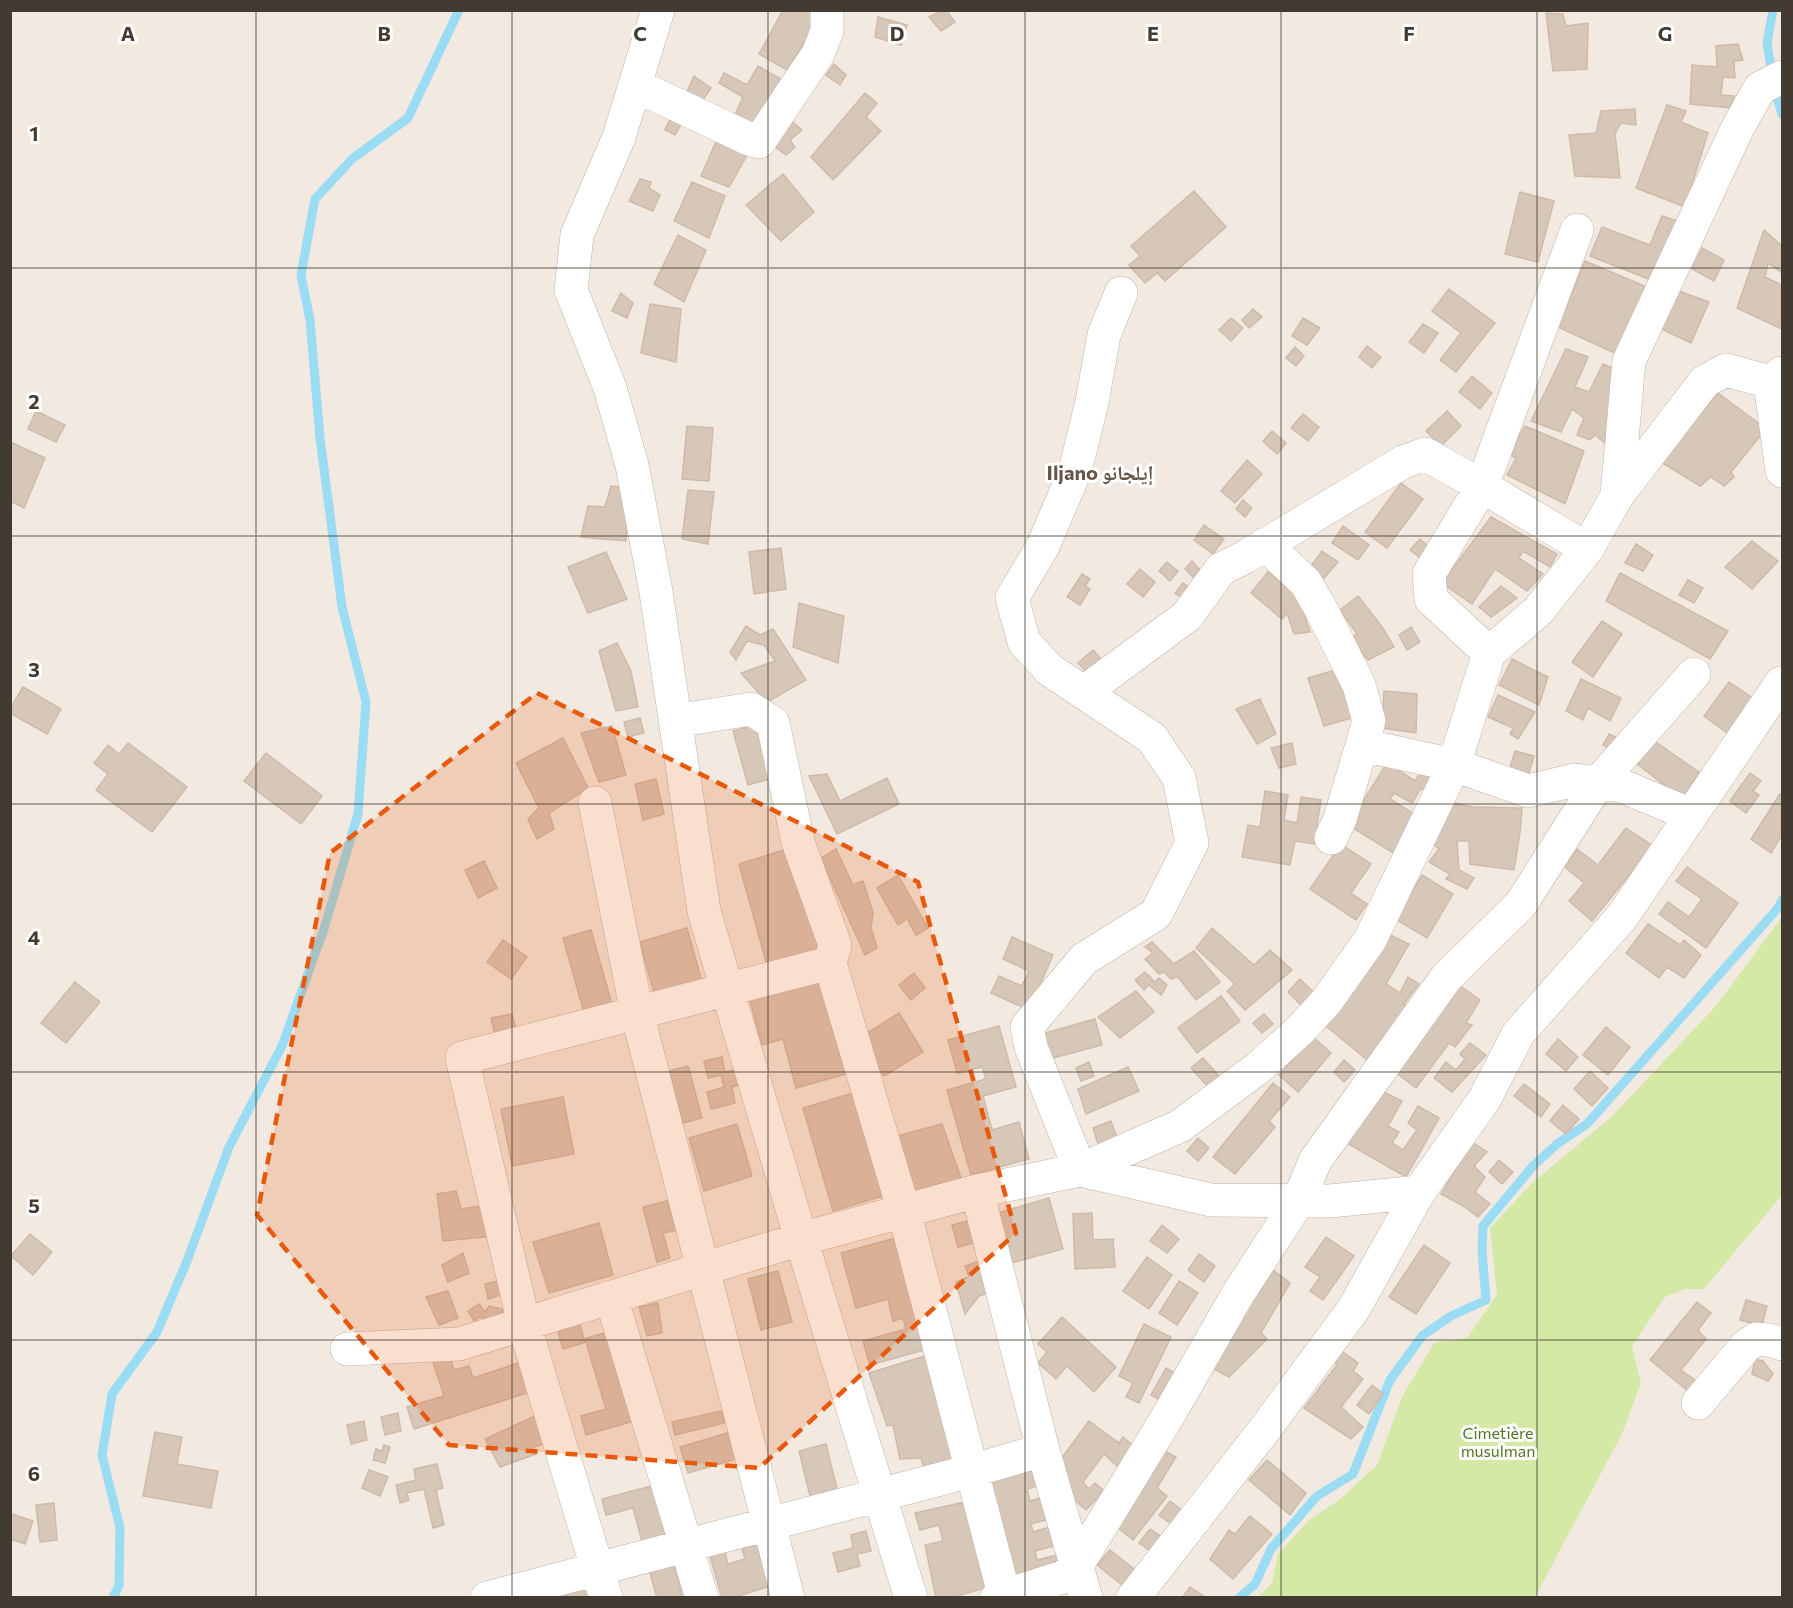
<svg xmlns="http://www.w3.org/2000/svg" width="1793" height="1608" font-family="Commissioner,'Noto Naskh Arabic',sans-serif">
<rect width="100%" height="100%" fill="#f2eae1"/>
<path fill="#d5e9a7" d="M1782 917V1195L1704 1289H1685L1665 1297 1632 1346 1641 1383 1622 1434 1535 1597H1258L1272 1583 1278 1554 1309 1520 1339 1500 1377 1465 1402 1397 1434 1343 1467 1338 1497 1295 1490 1228 1531 1184 1611 1117 1715 1007Z"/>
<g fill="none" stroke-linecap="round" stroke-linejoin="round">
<path stroke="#99dcf3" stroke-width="9" d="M1772 74 1767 43 1773 10
M1774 88 1782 114
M113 1598 119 1585 120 1528 102 1455 112 1394 157 1332 187 1261 229 1147 282 1046 324 929 358 814 366 702 342 607 320 438 310 320 301 275 315 199 352 159 408 118 459 10
M1239 1598 1255 1584 1271 1549 1317 1496 1353 1474 1390 1380 1423 1335 1451 1316 1486 1300 1482 1250 1483 1226 1533 1166 1557 1144 1587 1124 1778 908 1782 900"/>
</g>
<path fill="#d7c7b9" stroke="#cfbaa9" stroke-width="1.5" d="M783 10H812L821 16 787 70 759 54Z
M943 10H946L955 22 941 31 929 17Z
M1546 13 1563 14 1566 26 1588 23 1587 69 1553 71Z
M878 17 907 25 901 45 875 37Z
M1738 44 1743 60 1734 61 1735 78 1723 77 1721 95 1734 96 1732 108 1690 104 1692 65 1717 67 1716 46Z
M834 64 846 75 840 85 826 75Z
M758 66 786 82 758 133 733 119 743 97 719 83 724 73 747 85Z
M694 76 711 88 702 101 686 94Z
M865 93 877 103 866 117 881 131 833 180 811 157Z
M1667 105 1686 111 1681 122 1708 133 1685 207 1636 188Z
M1635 109 1636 125 1621 123 1615 134 1620 178 1575 176 1569 135 1596 133 1601 111Z
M672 115 683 121 675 135 665 130Z
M788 118 802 130 790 140 795 147 786 155 769 142Z
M718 137 750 150 729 187 701 176Z
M783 174 814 212 781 241 746 205Z
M640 179 651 182 649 188 660 195 653 211 629 201Z
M692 182 725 196 709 238 674 221Z
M1194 191 1226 227 1165 281 1157 273 1145 283 1129 265 1140 256 1131 246Z
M1520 192 1554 201 1538 262 1505 254Z
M1662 216 1680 222 1656 282 1590 256 1602 227 1650 245Z
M1764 230 1782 246V273L1768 263 1765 277 1782 285V329L1737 308Z
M678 235 706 250 684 302 654 284Z
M1702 248 1724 260 1714 281 1692 269Z
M1585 261 1649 288 1619 355 1558 327Z
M1449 289 1495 323 1456 372 1440 360 1461 333 1432 311Z
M1676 290 1709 302 1691 343 1659 328Z
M621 293 633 303 627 318 612 311Z
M650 304 681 309 676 362 641 353Z
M1253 309 1262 317 1249 328 1242 320Z
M1231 318 1243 328 1231 341 1219 330Z
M1303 318 1320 328 1307 345 1292 336Z
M1423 324 1438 333 1424 353 1409 342Z
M1367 346 1381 357 1372 368 1359 357Z
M1295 347 1304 356 1296 366 1286 358Z
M1566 349 1588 357 1575 387 1589 392 1603 364 1621 372 1605 443 1595 435 1590 440 1577 435 1584 418 1572 409 1561 432 1531 421Z
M1472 376 1492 393 1480 409 1459 392Z
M1718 393 1766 429 1731 472 1734 477 1724 486 1711 477 1700 486 1661 462Z
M36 411 65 425 56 442 28 429Z
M1447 411 1461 426 1441 446 1426 431Z
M1303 414 1319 427 1308 441 1291 428Z
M687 426 713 428 709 481 682 479Z
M1525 426 1584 451 1565 504 1507 475 1516 458 1509 454Z
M1272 431 1286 443 1277 454 1263 441Z
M10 442 45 458 24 508 10 501Z
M1247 460 1262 474 1235 503 1221 491Z
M1401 483 1423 499 1387 548 1365 532Z
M611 486 628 488 626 541 581 537 588 506 605 507Z
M688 490 714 492 708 544 682 539Z
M1243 500 1252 508 1245 517 1236 509Z
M1491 517 1557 554 1550 567 1523 551 1519 558 1543 574 1527 591 1495 569 1472 604 1442 583Z
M1204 525 1224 539 1213 554 1194 540Z
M1343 526 1369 545 1358 560 1332 543Z
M1420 539 1429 547 1420 558 1410 550Z
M1752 541 1778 561 1752 589 1725 567Z
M1636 544 1653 555 1643 571 1625 563Z
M781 548 786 589 754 594 749 552Z
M1322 551 1338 562 1319 584 1306 573Z
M606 552 627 599 588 613 568 567Z
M1192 561 1200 570 1193 577 1185 569Z
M1167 562 1178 571 1170 581 1159 571Z
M1140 569 1155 582 1143 597 1127 584Z
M1268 572 1299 598 1310 632 1294 634 1287 613 1282 619 1251 593Z
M1620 573 1728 631 1710 659 1606 601Z
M1082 574 1090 579 1085 586 1090 589 1080 605 1067 597Z
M1688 580 1703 588 1694 603 1679 595Z
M1183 583 1192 589 1185 600 1175 593Z
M1501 586 1517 598 1491 617 1479 607Z
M1358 596 1382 627 1394 647 1368 660 1350 639 1357 634 1340 610Z
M799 603 844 616 838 663 793 647Z
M1602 621 1622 634 1593 677 1572 662Z
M746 626 760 635 773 629 806 680 767 702 741 673 775 661 764 645 747 641 736 660 730 652Z
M1411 627 1420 642 1407 650 1399 635Z
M617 643 631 671 638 707 616 711 599 651Z
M1093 650 1103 661 1089 675 1078 663Z
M1512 659 1548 677 1539 705 1499 685Z
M1339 669 1355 717 1324 726 1308 678Z
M1581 679 1621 698 1610 721 1588 708 1583 720 1566 711Z
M1729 682 1757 701 1730 735 1704 716Z
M23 687 61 709 47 734 10 713V709Z
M1384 691 1417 694 1416 733 1382 728Z
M1498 695 1535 712 1518 739 1510 734 1513 728 1488 717Z
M1260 699 1276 734 1257 744 1236 709Z
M640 718 644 733 628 737 624 722Z
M762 723 777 777 748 785 733 731Z
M612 726 626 775 599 782 581 733Z
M1609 734 1620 739 1614 751 1603 745Z
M563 738 588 788 549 813 554 829 537 839 528 819 539 808 516 763Z
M1653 740 1700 773 1681 798 1636 763Z
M128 743 187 787 152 832 96 790 108 774 94 763 108 745 119 754Z
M1292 743 1296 764 1279 768 1271 748Z
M1515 751 1534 756 1528 777 1509 771Z
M266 753 322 796 301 824 244 781Z
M1387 763 1415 781 1421 772 1435 781 1428 793 1421 788 1412 803 1394 793 1390 799 1419 817 1395 854 1348 825Z
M1750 773 1761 781 1753 791 1759 795 1746 813 1730 801Z
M827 774 840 801 887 778 899 804 837 834 809 776Z
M656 779 664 814 643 820 635 784Z
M1265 791 1288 795 1284 820 1297 823 1301 797 1321 800 1314 844 1295 841 1290 865 1242 857 1248 825 1260 827Z
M1780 794 1782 796V835L1771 853 1751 839Z
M1444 801 1473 807 1522 808 1520 832 1514 870 1470 864 1469 841H1457L1459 870 1474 878 1467 889 1446 879 1450 874 1429 862 1439 849 1433 844Z
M1626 828 1653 846 1592 921 1569 901 1584 883 1565 867 1577 849 1598 865Z
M1341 844 1371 864 1351 893 1367 904 1356 920 1310 889Z
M787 849 822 954 768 969 739 864Z
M836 849 853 885 863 881 873 913 871 928 877 948 865 955 821 858Z
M484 861 497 888 478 898 465 870Z
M1687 867 1738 903 1706 948 1659 914 1668 902 1689 917 1702 899 1676 881Z
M898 875 928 928 916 935 907 919 898 925 877 888Z
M1422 875 1453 894 1427 938 1395 919Z
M1648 924 1680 945 1684 940 1701 955 1684 978 1667 967 1659 978 1626 953Z
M687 928 702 982 655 997 640 942Z
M1212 928 1254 965 1270 950 1292 970 1245 1010 1227 991 1235 984 1196 948Z
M591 930 613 1008 585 1016 563 938Z
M1388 934 1409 944 1386 984 1400 993 1408 977 1419 984 1404 1004 1410 1010 1387 1032 1396 1039 1372 1064 1325 1025Z
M1012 937 1053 955 1029 1010 991 993 999 976 1022 986 1029 971 1003 959Z
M503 940 527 957 511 979 487 962Z
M1152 942 1174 964 1194 951 1220 982 1196 1000 1178 977 1171 979 1164 972 1159 974 1145 959 1153 953 1145 947Z
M1145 972 1155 982 1159 978 1167 985 1161 995 1149 985 1144 990 1135 980Z
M819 973 846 1074 796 1088 783 1039 762 1045 748 992Z
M914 973 925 988 911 1000 899 985Z
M1300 979 1316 995 1304 1008 1288 992Z
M75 982 100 1002 66 1043 41 1023Z
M1456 983 1480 1000 1466 1023 1472 1025 1455 1047 1449 1043 1416 1088 1394 1071Z
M1136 991 1154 1012 1120 1038 1098 1017Z
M1221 996 1240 1021 1197 1053 1178 1028Z
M899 1013 923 1052 884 1076 861 1037Z
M512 1014 517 1033 496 1039 491 1018Z
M1264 1014 1273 1024 1262 1033 1253 1023Z
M1095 1019 1102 1045 1049 1059 1042 1034Z
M999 1026 1016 1087 983 1096 992 1130 1019 1122 1029 1159 971 1175 947 1090 986 1079 982 1067 957 1073 948 1040Z
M1606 1027 1630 1047 1608 1075 1583 1055Z
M1313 1037 1331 1053 1298 1092 1279 1075Z
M1558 1039 1578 1057 1566 1071 1546 1054Z
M1470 1043 1486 1055 1452 1092 1434 1078 1446 1062 1456 1070 1465 1059 1460 1054Z
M722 1057 725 1072 742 1068 745 1083 732 1087 735 1103 711 1109 707 1092 724 1087 721 1075 708 1078 704 1061Z
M1203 1058 1220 1077 1209 1088 1191 1068Z
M1344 1060 1355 1070 1344 1082 1334 1072Z
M1089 1062 1094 1076 1081 1081 1076 1068Z
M688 1066 702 1118 683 1123 669 1071Z
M1128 1067 1139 1091 1086 1114 1078 1089Z
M1590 1071 1608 1088 1592 1106 1574 1089Z
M1273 1083 1290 1097 1269 1121 1275 1127 1235 1174 1213 1157Z
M1524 1084 1550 1104 1541 1117 1514 1096Z
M1378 1089 1402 1101 1388 1126 1399 1132 1392 1143 1403 1150 1417 1130 1408 1123 1418 1106 1439 1118 1406 1177 1345 1142Z
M853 1093 883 1196 833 1211 803 1108Z
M563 1097 574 1154 512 1166 501 1109Z
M1563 1105 1579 1119 1566 1134 1550 1121Z
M1111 1121 1117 1138 1098 1144 1093 1128Z
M737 1124 752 1176 704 1191 689 1138Z
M942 1124 961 1178 912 1192 893 1137Z
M1198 1138 1209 1148 1198 1161 1187 1151Z
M1472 1142 1487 1152 1474 1166 1485 1177 1475 1192 1490 1204 1478 1217 1465 1207 1441 1194Z
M1499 1160 1513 1172 1502 1184 1489 1172Z
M456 1191 461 1209 488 1205 494 1236 443 1241 437 1194Z
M1049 1198 1063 1249 1011 1263 998 1213Z
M671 1200 679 1230 663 1233 670 1258 657 1262 643 1207Z
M1092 1213 1093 1240 1113 1239 1115 1267 1075 1269 1073 1214Z
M971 1220 977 1242 958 1247 952 1225Z
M599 1223 613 1275 549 1293 533 1242Z
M1162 1225 1179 1239 1167 1253 1150 1241Z
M30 1234 52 1252 33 1275 11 1256Z
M899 1237 928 1349 870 1365 863 1341 906 1329 903 1318 893 1321 888 1299 856 1308 841 1253Z
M1326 1237 1354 1256 1323 1300 1310 1291 1320 1277 1305 1267Z
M1424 1245 1450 1263 1416 1314 1389 1297Z
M463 1253 469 1273 448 1282 442 1265Z
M1199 1254 1215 1266 1204 1282 1188 1270Z
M1147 1257 1172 1275 1149 1309 1123 1291Z
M979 1261 991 1292 979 1296 965 1314 956 1282 969 1277 965 1266Z
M1273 1270 1290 1283 1261 1333 1267 1339 1229 1377 1208 1366Z
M778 1271 792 1322 761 1330 748 1279Z
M504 1280V1294L488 1299 485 1284Z
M1179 1281 1198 1293 1177 1325 1159 1313Z
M448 1291 458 1318 439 1325 426 1297Z
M1746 1300 1767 1306 1762 1326 1740 1320Z
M1697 1302 1711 1313 1698 1330 1706 1339 1681 1370 1696 1381 1688 1391 1650 1360Z
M658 1303 662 1333 647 1336 639 1307Z
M479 1304 485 1312 489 1306 503 1309 502 1323 480 1317 474 1321 468 1311Z
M1062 1317 1116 1367 1094 1392 1067 1366 1056 1379 1038 1363 1047 1352 1038 1344Z
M579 1322 584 1339 611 1331 637 1420 586 1435 581 1416 606 1409 586 1342 563 1349 557 1328Z
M1144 1324 1171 1337 1139 1403 1126 1397 1133 1383 1119 1376Z
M1339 1349 1358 1363 1353 1371 1363 1379 1341 1407 1363 1427 1351 1439 1304 1408 1337 1365 1330 1359Z
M928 1355 956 1466 925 1472 921 1458 900 1459 893 1425 887 1426 869 1373Z
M450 1357 454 1370 469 1366 473 1378 524 1361 533 1391 414 1429 407 1407 444 1396 433 1362Z
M1755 1359 1763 1361 1773 1374 1768 1381 1752 1374Z
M1166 1368 1176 1374 1161 1401 1151 1395Z
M1372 1385 1383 1394 1369 1414 1357 1405Z
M722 1411 724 1423 675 1435 672 1422Z
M398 1413 401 1431 385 1435 381 1417Z
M537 1415 548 1443 533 1447 536 1454 500 1467 485 1439Z
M364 1421 367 1440 351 1444 347 1425Z
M1089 1421 1119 1443 1123 1437 1134 1446 1117 1466 1104 1454 1083 1482 1089 1489 1095 1483 1104 1491 1086 1510 1061 1488 1058 1463Z
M155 1432 182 1437 177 1464 218 1471 211 1508 143 1496Z
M731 1432 739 1458 688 1473 680 1447Z
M826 1444 838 1493 811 1500 799 1451Z
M384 1445 390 1447 385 1463 373 1460 376 1449 382 1451Z
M1161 1449 1176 1457 1157 1488 1167 1496 1133 1540 1111 1522Z
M1267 1460 1306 1493 1290 1515 1249 1480Z
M437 1464 443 1488 436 1490 444 1525 433 1528 424 1489 407 1493 409 1500 400 1503 396 1485 416 1480 414 1469Z
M1035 1466 1040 1485 1027 1489 1030 1501 1047 1496 1053 1518 1031 1524 1033 1532 1053 1526 1058 1545 1035 1551 1037 1560 1061 1554 1063 1566 1015 1578 989 1479Z
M369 1470 388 1477 380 1496 362 1488Z
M659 1484 672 1538 643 1545 633 1508 606 1515 602 1499Z
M1170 1501 1183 1511 1173 1525 1159 1515Z
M965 1502 985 1588 950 1598H936L925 1545 943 1541 939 1525 920 1530 915 1513Z
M54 1503 57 1540 40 1542 36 1505Z
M12 1514 33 1521 25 1544 10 1539V1520Z
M1250 1516 1272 1534 1233 1579 1210 1559 1229 1530 1235 1534Z
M1150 1529 1162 1537 1152 1552 1139 1543Z
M866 1531 871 1551 857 1554 860 1566 838 1572 833 1553 853 1548 851 1535Z
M758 1536 773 1585 732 1598H722L708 1549 723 1545 728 1564 745 1559 740 1541Z
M1110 1550 1134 1569 1122 1585 1097 1565Z
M672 1558 683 1598H657L648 1566Z
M588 1586 591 1598H561L560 1593Z
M1190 1587 1206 1598H1182Z"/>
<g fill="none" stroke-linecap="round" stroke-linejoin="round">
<g stroke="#c0b3a7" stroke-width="34">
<path id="minor" d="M658 10 619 137 577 235 571 290 610 388 632 465 656 592 704 911 801 1239 911 1598
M635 85 749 139 759 142 818 54 827 31V10
M1121 293 1104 335 1092 402 1075 471 1043 546 1012 598 1024 642 1050 670 1152 738 1179 778 1192 843 1156 914 1084 959 1027 1027 1031 1047 1080 1170 1211 1200 1330 1201 1419 1192
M1770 382 1782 471
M1617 496 1629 361 1737 129 1760 88 1782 77
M1265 544 1306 583 1322 611 1359 685 1369 721 1340 819 1331 838
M1489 653 1431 599 1429 574 1482 486 1577 230
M1084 692 1187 616 1221 569 1245 557 1403 462 1425 454 1482 486 1587 549
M675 721 751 709 773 723 798 842 835 945 830 963 904 1211 1005 1598
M1362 745 1454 765 1528 791 1575 780 1622 786 1691 815
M595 803 637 1013 788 1598
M977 1191 1043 1450 1086 1598
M611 1297 702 1598
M347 1349 459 1344 801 1239 977 1191 1080 1170 1180 1126 1258 1068 1300 1030 1326 1002 1370 940 1454 765 1489 653 1538 611 1587 549 1617 496 1705 381 1726 370 1770 382 1782 373
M1698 1403 1746 1346 1756 1339 1769 1340 1782 1344
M487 1598 971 1471 1043 1450
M606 1598 524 1324 462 1058 830 963
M997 1598 1063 1577 1076 1567 1168 1416 1238 1294 1299 1200 1315 1161 1446 978 1521 904 1598 783 1694 674
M1133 1598 1265 1429 1353 1310 1419 1192 1484 1100 1518 1034 1622 917 1781 683"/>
</g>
<use href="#minor" stroke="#fff" stroke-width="33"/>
</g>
<path fill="#e8590c" fill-opacity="0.2" stroke="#e8590c" stroke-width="4.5" stroke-dasharray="12 8" stroke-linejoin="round" d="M537 693 918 882 1016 1233 759 1468 449 1445 257 1215 330 853Z"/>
<path fill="none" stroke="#433a32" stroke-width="1.5" stroke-opacity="0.55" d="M256 10V1598M512 10V1598M768 10V1598M1025 10V1598M1281 10V1598M1537 10V1598M10 268H1782M10 536H1782M10 804H1782M10 1072H1782M10 1340H1782"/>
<g text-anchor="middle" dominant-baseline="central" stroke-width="6" stroke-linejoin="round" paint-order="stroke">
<g font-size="16" fill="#4f7723" stroke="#fff">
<text x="1498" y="1432">Cimetière<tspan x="1498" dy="18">musulman</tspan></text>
</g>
<g font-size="20" font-weight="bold" fill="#665649" stroke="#fff">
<text x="1100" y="472">Iljano إيلجانو</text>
</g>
</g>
<g font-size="20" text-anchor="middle" font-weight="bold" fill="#433a32" stroke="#fff" stroke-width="6" stroke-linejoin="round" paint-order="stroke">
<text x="128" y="41">A</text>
<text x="384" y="41">B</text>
<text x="640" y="41">C</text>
<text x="897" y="41">D</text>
<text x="1153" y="41">E</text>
<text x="1409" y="41">F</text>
<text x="1665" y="41">G</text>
<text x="34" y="141">1</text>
<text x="34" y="409">2</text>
<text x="34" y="677">3</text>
<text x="34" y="945">4</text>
<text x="34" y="1213">5</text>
<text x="34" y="1481">6</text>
</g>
<rect width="1793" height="1608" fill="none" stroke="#433a32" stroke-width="24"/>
</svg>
